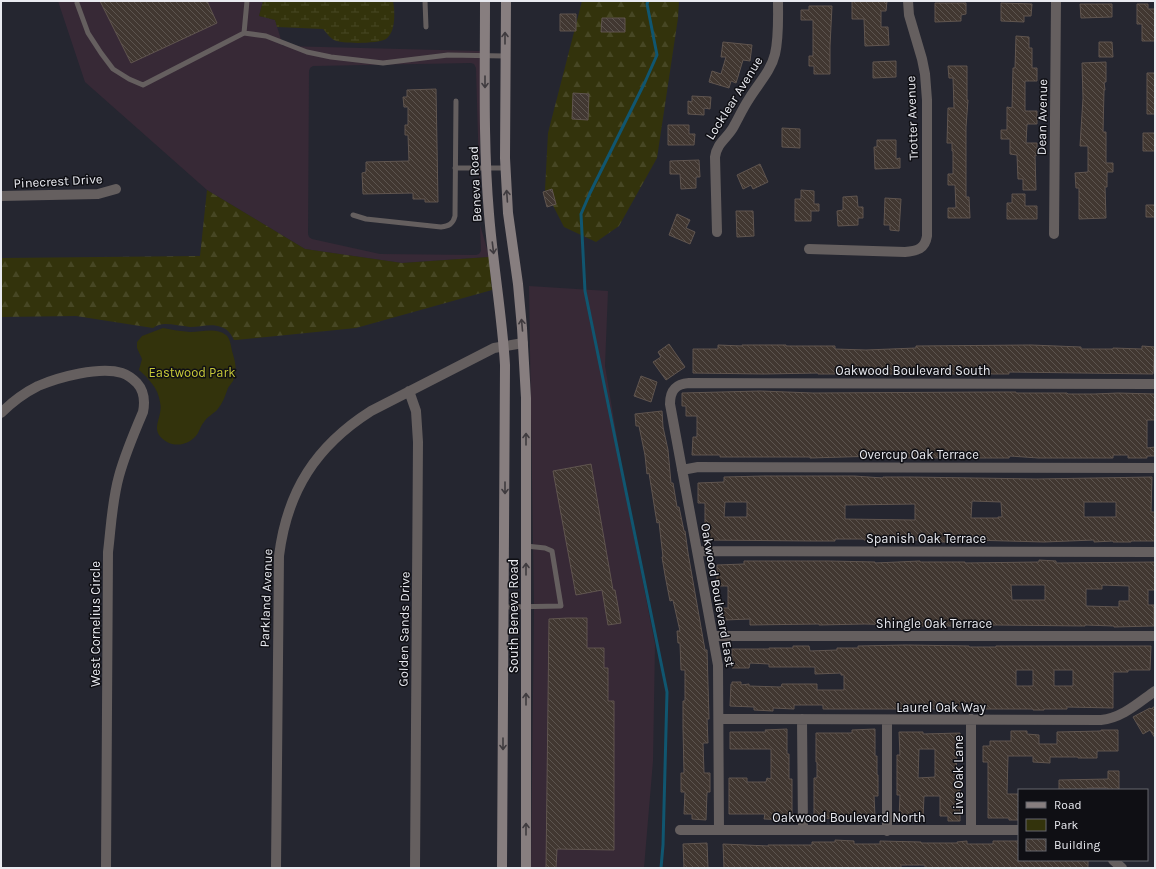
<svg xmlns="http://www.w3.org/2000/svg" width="1156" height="869" font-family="Karla,sans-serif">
<defs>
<pattern id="forest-firs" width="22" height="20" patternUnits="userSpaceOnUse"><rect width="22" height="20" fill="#33330c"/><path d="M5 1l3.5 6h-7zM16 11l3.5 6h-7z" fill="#474724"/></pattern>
<pattern id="wetland-marsh" width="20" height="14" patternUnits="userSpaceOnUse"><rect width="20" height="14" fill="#33330c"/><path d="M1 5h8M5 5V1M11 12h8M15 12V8" fill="none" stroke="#474724"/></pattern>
<pattern id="building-back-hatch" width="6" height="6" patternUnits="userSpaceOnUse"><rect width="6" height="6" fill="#413731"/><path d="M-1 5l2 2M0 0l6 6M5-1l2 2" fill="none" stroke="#5c544f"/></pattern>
</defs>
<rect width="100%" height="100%" fill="#252630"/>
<path fill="#372936" d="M58 1H263L259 16 275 20 283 46 480 51V207L476 68 474 64 471 63 313 66 310 68 309 71 308 234 309 237 312 239 380 254 476 255 479 254 481 251 480 225 488 252 489 257 402 263 305 249 207 190 85 82Z
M529 286 608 291 605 366 630 516 655 644 653 761 644 868H531L534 607Z"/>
<path fill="#33330c" d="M163 328C172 330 181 331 190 332 202 332 216 327 226 335 230 338 231 346 232 351 235 361 238 371 233 381 231 384 229 386 228 388 225 396 223 403 217 410 213 414 207 417 204 422 201 425 200 429 198 433 192 443 178 448 167 442 147 430 164 418 160 402 158 388 149 379 139 370L142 359 137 348V342L142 336Z"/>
<path fill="url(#forest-firs)" d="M582 1H679L678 18 657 158 619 226 596 242 564 227 545 190 548 133Z
M207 190 305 249 402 263 489 257 492 290 356 328 236 340H234C231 334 228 329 221 327 212 323 200 327 190 327 182 326 173 324 165 324 161 324 157 325 153 328L76 316 1 317V258L200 256Z"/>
<path fill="url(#wetland-marsh)" d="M263 1H393C395 12 396 32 386 39 377 44 342 44 334 40 330 38 326 32 323 29L277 27 275 20 259 16Z"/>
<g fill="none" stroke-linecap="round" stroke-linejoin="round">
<path stroke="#105670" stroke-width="3" d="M648 1 647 4 657 55 645 82 590 193 581 214 585 291 667 692 663 845 661 868"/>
</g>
<path fill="url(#building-back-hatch)" stroke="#60554f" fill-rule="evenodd" d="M100 1H207L217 23 131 63Z
M852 1H887L886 11H881V27H888L889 45 865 46 864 19H852Z
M935 3H966V14L961 15V21L935 22Z
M1001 3 1032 4 1031 16H1024V22L1001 21Z
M1080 4H1112V17L1081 18Z
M1137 4H1148V9H1155V41H1142V24H1137Z
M809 6H832L830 46V74H814V66H809V56H813V20H801V10H809Z
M560 14H576V31H560Z
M602 18H625V32H601Z
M1016 36 1029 37V48H1032V68H1037V81H1025V111H1037V124H1027L1026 143H1037V155H1035L1036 190H1023V179H1018L1017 155 1010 154V139H1001V130H1007V107L1012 108 1013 68H1015Z
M723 42 752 45 750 61 743 60 736 83 731 81 729 88 709 82 712 71 721 74 726 57H721Z
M1099 42H1112L1113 57H1099Z
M896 61V77L873 78V62Z
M1106 62V82H1104L1105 90H1104L1103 132H1106V163H1113V172H1107V187H1105L1106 218 1079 219V188H1076L1075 173 1088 172V146H1080L1083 98 1082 63Z
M948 66H967V100H968L966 127V197H969L970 218H948V208H956L955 185H948V174H953V151H952V143H947L948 108H954L953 78H949Z
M1147 73H1155V114H1147Z
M436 89 438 202H425V199H413V193L363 194 362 173 366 172V162L409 161 408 135H405V125H408V107H404L403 97H407V90Z
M573 93 589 94 588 120 572 119Z
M692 96 711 97 710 109 704 108V115L688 114V101L692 102Z
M668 125H689V134H695L694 145H668Z
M782 128 800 129V148L782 147Z
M1143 133H1155V151H1143Z
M877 140H896V159L900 158V168L875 169 874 147H877Z
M699 160 700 177H696V188L681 189 680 174H670V161Z
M760 164 768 182 753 189 751 185 743 189 737 175Z
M552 189 556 204 547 207 543 192Z
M801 190 814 191V204H819V211H811V221H795V199H801Z
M1012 194H1025V206H1037V219H1007V203H1012Z
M857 196 858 207H863V218H858V225L838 226 837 211 843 210V197Z
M885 198 901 199 899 231 890 230V225H884Z
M1146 205H1155V217H1146Z
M736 211H753L754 236 737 237Z
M677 214 690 220 686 228 695 232 690 244 669 235Z
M669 344 685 367 666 380 653 362 661 357 658 352Z
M718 345 742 346V345H786V346H835V349L866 350 916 348V346L1031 345 1081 347V349H1113V348L1142 349V346L1155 347 1153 374 1009 372V374H867L835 372V374H818V373L764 374 693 373V349H718Z
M641 376 657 382 651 402 634 396Z
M760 391 813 393 993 392H1016V393H1067L1068 394H1094L1118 393 1155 394V420H1147V448L1155 447V456H1147V458H1128V455H1113V458H1038L1010 456 1009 458H878V456L810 458V457H720V455H692L693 437H697V416H686V406H682V393Z
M662 411 663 427 668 450 671 483H673L677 507H679L684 531H685L688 553 705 650H707L709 719H707L708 743H703L704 773H710V792H707L706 820 692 819V814H684L685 792H681V773H684L683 728V701H685V670H681L680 643H678L677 631H680L673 600 670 601 665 575 662 557H663L659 522 657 523 649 473 647 474 645 455 639 426H636L635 414Z
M591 464 613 590H615L621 623 608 625 602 590 576 595 553 471Z
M764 476H854L883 478V477H911L1037 479 1152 477 1151 512H1155V541H1131V542H1113V541L1094 542V540L1044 542 971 540V542H930V540H864V539H835V541H812L705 540V503H698V483L724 482V477ZM972 501 1001 502 1002 517H998V518H971ZM725 502H747V517H724ZM1084 502H1116V517H1084ZM915 504V520L845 519V505Z
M1039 560 1056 561V563L1155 562V590H1148V605H1154V626L1114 627V626L1085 625V626L996 625 977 626V622H961V626H907V625L864 624 819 625V624L750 625V619L724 620 723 608H728V586H717V565L744 564V561H829L875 562V563L920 561V562H965V563L1039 562ZM1011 585H1045V600H1012ZM1102 585 1129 586V601H1119V607L1086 606V589H1102Z
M568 618H587V648H604V668H608V701H614V850L557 849 556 868H546L549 619Z
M906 645 969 646V647H996V646H1151L1150 670H1128V672H1113V708L1067 707V709H1044V710H1033V709H823V705H794V709L773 708V711L754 710V707L730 706 731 684H732V682H741V685L749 684V686L781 687 782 684H817V690H844V675H841V673L815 674V667H769V664L750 663 749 668H732V649H769V648H793V646H809L810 651 837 650V648H858V646ZM1016 670H1033V686H1016ZM1054 670H1073V686H1054Z
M1155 706V738L1150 730 1143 734 1133 717 1150 708 1151 709Z
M787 729V754H789V779H792V820L764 819 765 814H729V778H747V782H766L767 778 771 779V749H730V732H766L765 730Z
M875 729V756H877V775H878V796H874L875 816 814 819V778H817V762H816V733H852V730Z
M1101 730H1118V751H1097V758H1078V757H1050V763L1033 762V756H1008L1007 794H1019V820H1009V818H988V762H983V746H990V741H1011V731H1027V734L1039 735V744H1057V732L1101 731Z
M899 732H923V734L960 733V749H957L956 777H960V821H948V816H940V796H924L923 818H899L900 795H897V755H900ZM919 749H935V777L918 778Z
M1108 771H1119V790H1108V788H1088V790H1059V780L1108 779Z
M835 840 854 841V844H880V841L921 842V843H957V842L967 841V844H993V841H1019V860H1088V868H925V865H901V868H724L723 844 768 846V845H812V842H835Z
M707 843 708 868H684L683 844Z"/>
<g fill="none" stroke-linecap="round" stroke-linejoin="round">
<path stroke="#655f5f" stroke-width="5" d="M247 1 244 33 266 36 307 52 331 57 383 63 448 55 505 56
M425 1 426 27
M77 3 88 33 101 53 113 69 129 79 143 85 244 33
M455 168H505
M353 215 366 219 441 227C449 226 453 224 455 216L456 101
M504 607 561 606 552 551 545 548 526 546"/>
<path stroke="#655f5f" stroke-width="10" d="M1 196 98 194 116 189
M717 232 715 157C717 142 728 138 734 126 739 117 743 108 749 99 758 84 771 71 775 54 779 37 778 18 778 1
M1054 234 1056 1
M809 249 905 252C917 251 925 249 927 236V100L925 74 922 59 909 15 908 1
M409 391 416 411 418 442 415 868
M1 413C12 402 24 393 38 386 59 377 100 366 122 373 128 375 133 379 137 383 145 392 145 402 143 412 134 433 125 454 119 476 112 501 111 527 108 552L106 868
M682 470 698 467 1155 468
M697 551 1155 552
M713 636H1155
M719 719 1101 720C1122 718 1138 703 1155 691
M802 719 803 830
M887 720V831
M680 830H1019
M719 830 718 665 670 404C670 391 675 384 689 383L1155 384
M971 830V719
M1113 860 1122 868
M276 868 279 556C287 491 316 446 371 411L494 348 523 343"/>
<path stroke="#877e7f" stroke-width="10" d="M485 1C485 72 483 143 489 214 493 265 502 315 505 365L502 868
M506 1 505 158 508 213 518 284 522 328 526 398V868"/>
</g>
<defs><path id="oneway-shaft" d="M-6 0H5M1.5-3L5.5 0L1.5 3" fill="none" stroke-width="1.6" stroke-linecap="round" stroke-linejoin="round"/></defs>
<g stroke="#3f3b3f">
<use href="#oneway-shaft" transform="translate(505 38) rotate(-90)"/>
<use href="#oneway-shaft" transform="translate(485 82) rotate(90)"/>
<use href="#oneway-shaft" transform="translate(507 196) rotate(-94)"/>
<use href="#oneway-shaft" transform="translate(493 248) rotate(83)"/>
<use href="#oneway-shaft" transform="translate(522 325) rotate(-95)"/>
<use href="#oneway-shaft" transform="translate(526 439) rotate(-90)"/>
<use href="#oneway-shaft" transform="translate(505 488) rotate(90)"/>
<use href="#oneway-shaft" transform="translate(526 569) rotate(-90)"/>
<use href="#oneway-shaft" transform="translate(526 699) rotate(-90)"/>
<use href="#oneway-shaft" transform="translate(503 744) rotate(90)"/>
<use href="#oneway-shaft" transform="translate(526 829) rotate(-90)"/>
</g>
<g text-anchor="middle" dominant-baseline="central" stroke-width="3" stroke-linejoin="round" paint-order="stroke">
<g font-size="13" fill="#e9eaf0" stroke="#0f0f14">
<text transform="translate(734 98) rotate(-58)">Locklear Avenue</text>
<text transform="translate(1042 117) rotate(-89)">Dean Avenue</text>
<text transform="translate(912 118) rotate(-92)">Trotter Avenue</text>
<text transform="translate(58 181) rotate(-3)">Pinecrest Drive</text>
<text transform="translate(475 184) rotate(-93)">Beneva Road</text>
<text x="913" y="370">Oakwood Boulevard South</text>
<text x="919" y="454">Overcup Oak Terrace</text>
<text x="926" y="538">Spanish Oak Terrace</text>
<text transform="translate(718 595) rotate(80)">Oakwood Boulevard East</text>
<text transform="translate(266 598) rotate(-88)">Parkland Avenue</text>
<text transform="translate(513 616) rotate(-90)">South Beneva Road</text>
<text x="934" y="623">Shingle Oak Terrace</text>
<text transform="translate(95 624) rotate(-90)">West Cornelius Circle</text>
<text transform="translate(404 629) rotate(-89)">Golden Sands Drive</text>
<text x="941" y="707">Laurel Oak Way</text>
<text transform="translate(958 775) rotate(-90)">Live Oak Lane</text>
<text x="849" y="817">Oakwood Boulevard North</text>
</g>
<g font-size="13" fill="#c7c938" stroke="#0f0f14">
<text x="192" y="372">Eastwood Park</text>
</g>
</g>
<rect width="1156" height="869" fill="none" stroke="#e9eaf0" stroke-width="4"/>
<rect x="1018" y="789" width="130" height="72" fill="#0f0f14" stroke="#66676c"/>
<rect x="1026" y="802" width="20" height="6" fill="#877e7f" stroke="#66676c"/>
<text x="1054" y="809" font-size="12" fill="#e9eaf0">Road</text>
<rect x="1026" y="819" width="20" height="12" fill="#33330c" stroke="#66676c"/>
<text x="1054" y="829" font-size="12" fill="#e9eaf0">Park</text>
<rect x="1026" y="839" width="20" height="12" fill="url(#building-back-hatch)" stroke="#66676c"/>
<text x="1054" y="849" font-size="12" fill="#e9eaf0">Building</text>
</svg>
